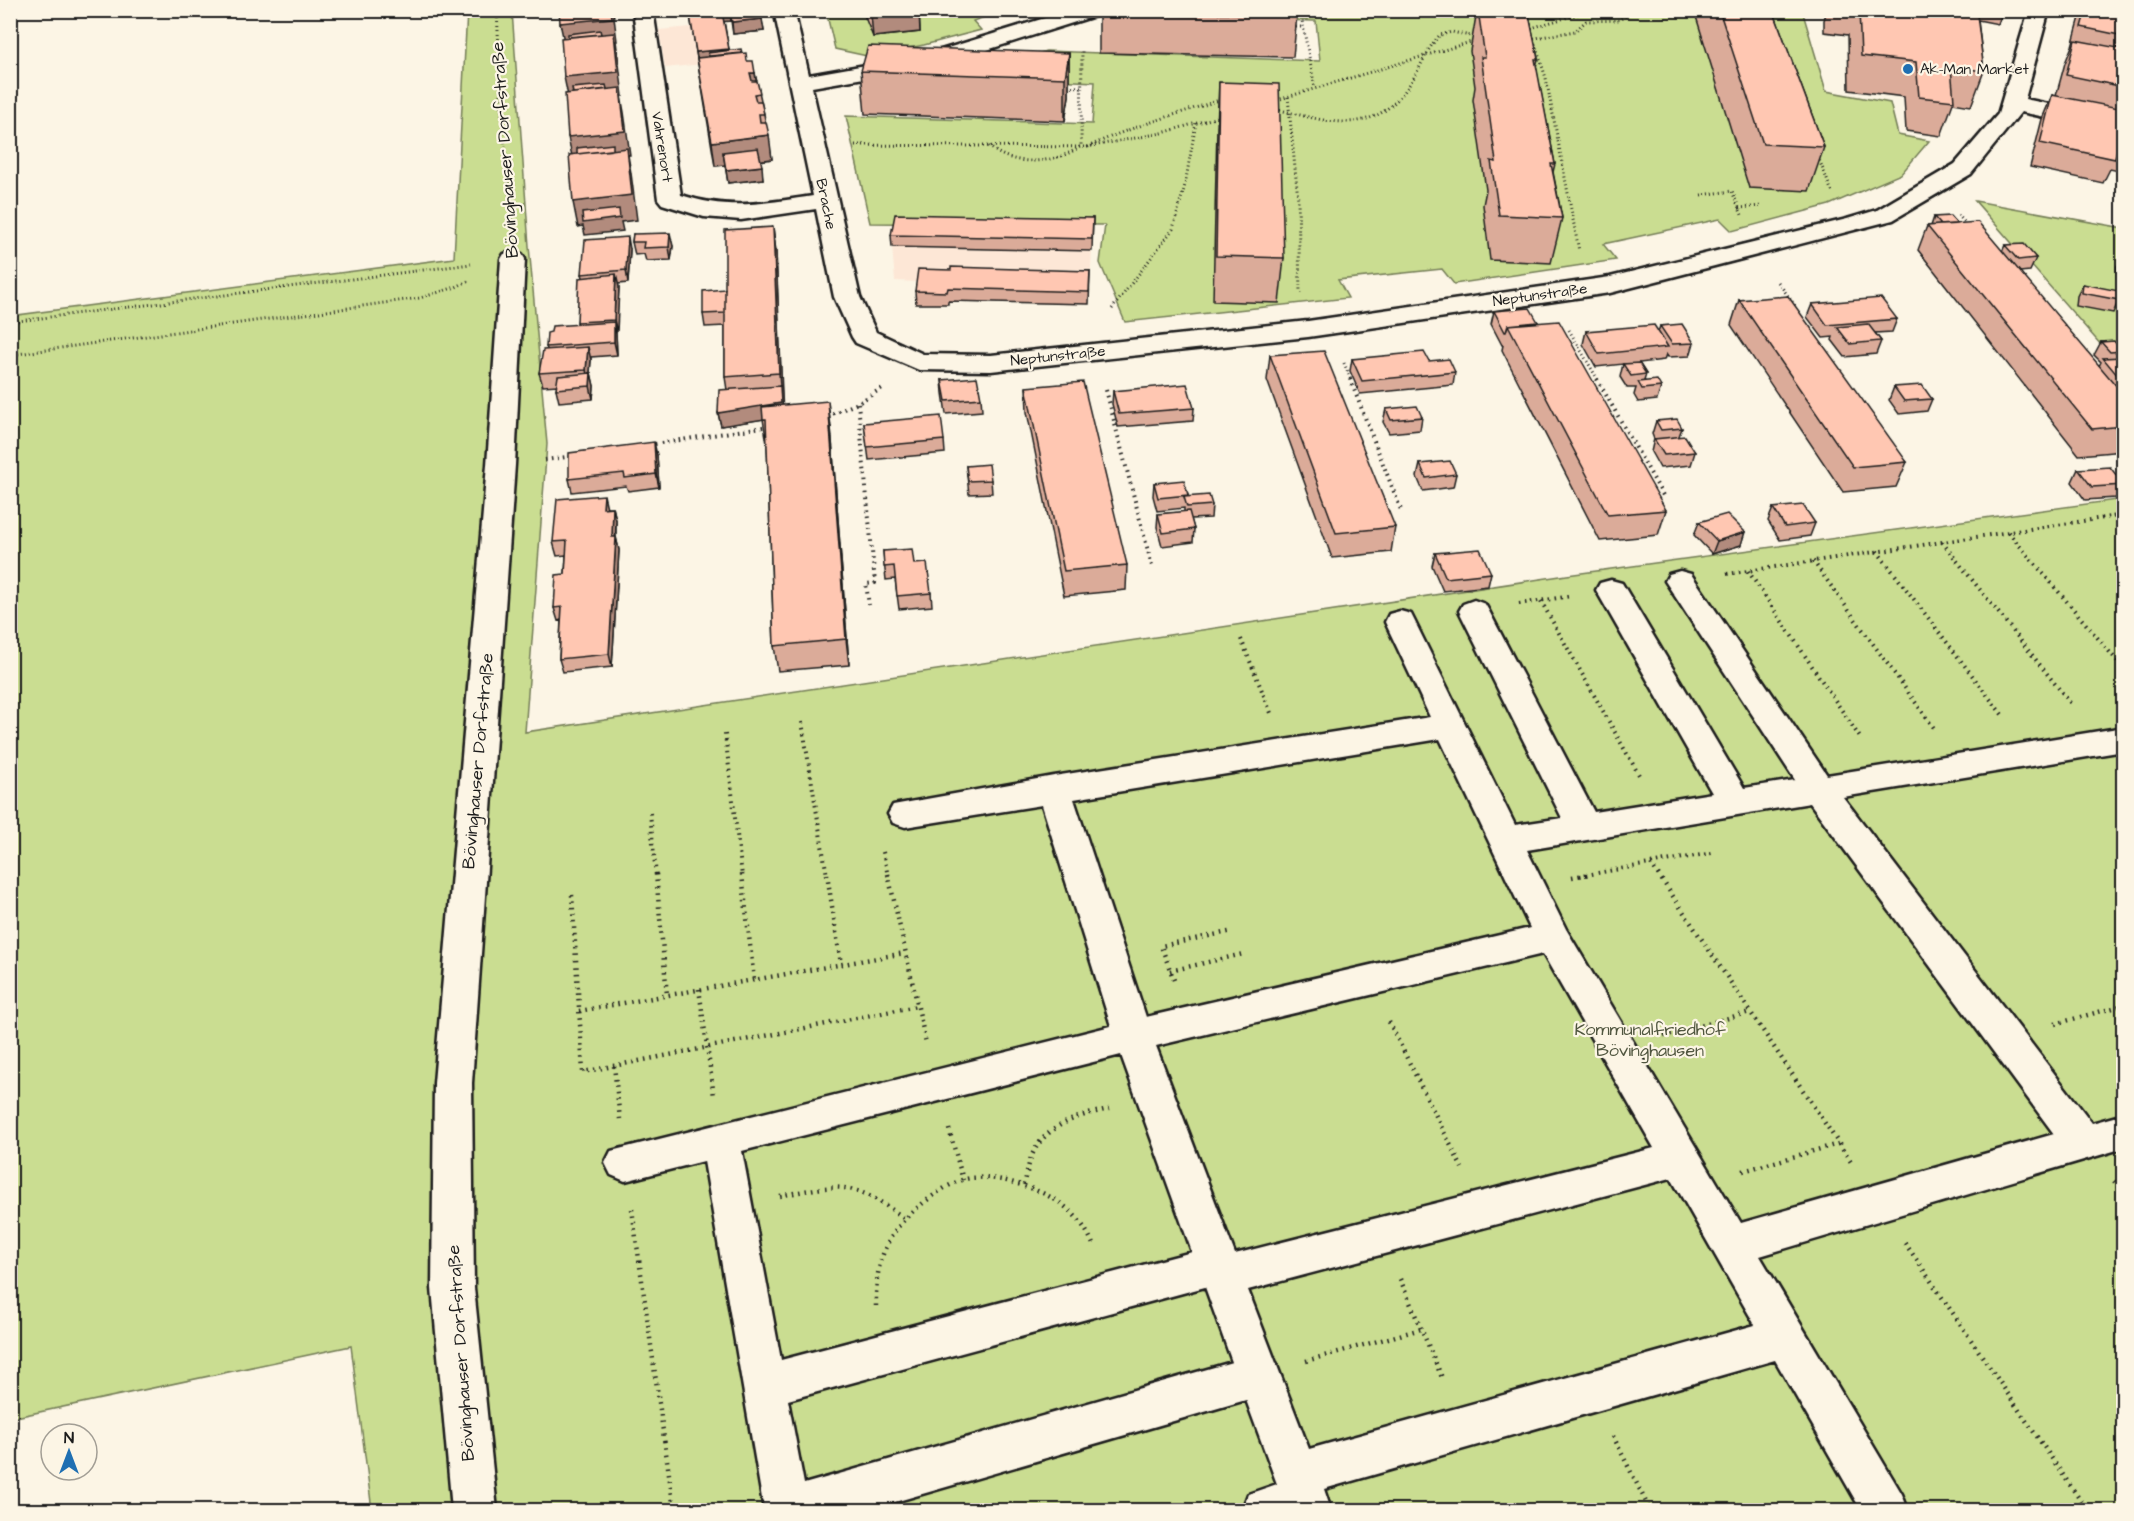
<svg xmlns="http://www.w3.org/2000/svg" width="2134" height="1521" font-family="'Architects Daughter',sans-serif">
<rect width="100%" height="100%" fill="#fcf5e5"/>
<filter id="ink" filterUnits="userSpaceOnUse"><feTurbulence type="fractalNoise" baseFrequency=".0167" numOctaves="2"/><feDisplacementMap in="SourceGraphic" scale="12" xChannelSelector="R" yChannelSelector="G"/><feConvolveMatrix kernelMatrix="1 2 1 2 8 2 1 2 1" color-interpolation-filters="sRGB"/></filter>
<g filter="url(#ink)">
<path fill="#fde7d6" d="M723 24 731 61 665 68 659 30Z
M896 227 1093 230 1089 305 949 301 948 305 916 304 919 282 895 281 892 247Z"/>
<path fill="#cadd91" stroke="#737c56" stroke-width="1.5" d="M1802 10 1826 91 1890 103 1898 135 1929 141 1901 174 1829 205 1732 231 1720 219 1603 244 1616 260 1454 284 1442 269 1338 280 1348 298 1125 322 1100 263 1105 225 870 223 846 116 1092 124 1095 82 955 75 1046 51 1320 61 1316 21 1151 17 1173 11Z
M467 11H512L529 246 547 444 525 732 1567 575 2123 499V1510H372L351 1346 11 1418 10 316 454 258Z
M826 11H1002L973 21 981 30 924 45 867 56 835 49Z
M1975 201 2123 228V370Z"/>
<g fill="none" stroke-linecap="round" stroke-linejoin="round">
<g stroke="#1c1c1c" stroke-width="5">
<path id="minor" d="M633 10H653L681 195C730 211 763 203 813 196L774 10H794L809 75 928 54 1071 10H1104L1101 14 939 65 812 87 860 297 876 332 923 354 991 355 1308 321 1610 277 1847 219 1877 210 1955 164 1998 114 2029 10H2049L2025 99 2124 120V134L2021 112 1971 174 1893 220 1610 293 1308 337 991 371 919 370 856 343 852 337 834 297 816 209 741 220 704 217 662 204 658 199Z
M513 252 522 254 525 259 515 465 472 1083 474 1288 497 1510H452L432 1288 434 1083 487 465 501 259 504 254Z
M1680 571 1691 574 1827 775 2124 727V751L1843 797 2092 1123 2124 1114V1148L1760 1256 1902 1494 1908 1510H1861L1775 1360 1324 1489 1331 1510H1242L1248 1494 1277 1484 1246 1400 867 1510H764L704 1161 625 1181 611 1175 605 1163 611 1151 1111 1026 1042 805 905 827 893 823 888 814 893 805 1054 776 1430 717 1385 622 1389 614 1400 611 1411 614 1415 622 1515 825 1562 818 1459 611 1463 604 1474 600 1485 604 1489 611 1594 812 1712 793 1596 590 1600 583 1611 580 1622 583 1744 788 1795 780 1665 581 1669 574ZM1440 739 1530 928 1146 1017 1074 799ZM1810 803 2054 1134 1741 1223 1566 929 1527 850ZM1543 954 1654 1148 1235 1254 1156 1046ZM1121 1055 1192 1252 781 1360 742 1151ZM1671 1178 1755 1325 1309 1449 1248 1290ZM1205 1287 1232 1362 804 1484 788 1400Z"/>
</g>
<path stroke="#1c1c1c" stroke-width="3" stroke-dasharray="1 3" stroke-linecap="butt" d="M497 10 502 115 512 222
M933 10 938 20
M1300 10 1315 88
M1292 27H1303
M1531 28 1592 10
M1530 39 1575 31 1586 21 1619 20 1635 10
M1535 44 1546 78 1579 251
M1064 86 1082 87
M1288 97 1298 199 1300 293
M1277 100 1474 41
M1276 109C1333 123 1376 139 1413 79 1422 65 1427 48 1440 35L1452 32 1475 37
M855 145 1087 147 1162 133 1221 116
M989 146C1012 168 1056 164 1081 146L1082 50
M1088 147C1131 126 1177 115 1222 99
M1818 157 1832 192
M1701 195 1732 191 1742 215
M1739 208 1762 206
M1958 215 1969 227
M1778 282 1796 307
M1112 309 1173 229 1185 185 1196 123
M10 322 471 264
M1569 330 1598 380
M10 355 420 298 456 287 470 280
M1344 363 1351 380"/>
<path stroke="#1c1c1c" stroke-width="4" stroke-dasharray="1.5 4.5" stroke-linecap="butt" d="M1350 379 1401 510
M1597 379 1665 499
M1106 390 1152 566
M858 403 875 583 866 584 869 605
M827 416 858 403 884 387
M649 445 769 426
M545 460 574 456
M2008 532 2124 669
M1942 542 2072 705
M1877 551 2004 717
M1813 561 1934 728
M1748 571 1861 739
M1727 574 2124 515
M1541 601 1639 775
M1519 604 1571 596
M1241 639 1271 713
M802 722 827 876
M725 734 742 876
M650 813 656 876
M883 852 888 876
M1651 864 1659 876
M1580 876 1712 853"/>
<path stroke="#1c1c1c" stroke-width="4.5" stroke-dasharray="1.5 5" stroke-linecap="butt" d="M656 874 667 995
M742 874 754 980
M827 874 841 964
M888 874 926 1043
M1658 874 1851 1162
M1572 877 1589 874
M572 895 583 1072 917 1006
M1170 971 1243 954
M1174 980 1161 946 1233 931
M699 989 714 1096
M579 1011 905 953
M1389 1022 1462 1168
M2055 1024 2124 1005
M1664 1036 1750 1012
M614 1066 620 1119
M949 1129 963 1180
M1743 1171 1838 1144
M2114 1181 2124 1193
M1024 1185C1027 1175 1028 1163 1033 1153 1047 1124 1081 1115 1109 1109
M780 1196C840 1183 853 1181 904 1218
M632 1209 674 1510
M1905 1243 2087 1510
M1400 1279 1443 1380
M876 1306C875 1256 889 1227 930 1198 942 1189 956 1180 971 1178 992 1176 1014 1182 1033 1189 1062 1200 1083 1218 1094 1247
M1306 1361 1421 1329
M1613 1436 1650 1510"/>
<use href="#minor" fill="#fcf5e5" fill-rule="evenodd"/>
</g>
<path fill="#dbab99" stroke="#1c1c1c" stroke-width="1.5" d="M689 10H760L764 31 733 34 731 21H724L729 50 741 53 755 73 764 114 772 159 760 161 763 179 728 183 725 165 715 166Z
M862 10H919L920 32 873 37Z
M1099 10 1297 15 1293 57 1099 53Z
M1477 10H1528L1538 59 1536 67 1555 164 1553 172 1562 218 1551 263 1490 260 1483 205 1486 190 1473 100 1475 87 1470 51Z
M1694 10H1773L1824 147 1809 191 1749 188Z
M1827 10H2003L1998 24 1978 20 1984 71 1971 106 1953 103 1941 136 1906 131 1904 97 1849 90 1848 35 1824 32V20Z
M2082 10H2124V162L2119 171 2110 169 2103 183 2030 167 2042 119 2052 95 2056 96 2065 63 2072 46Z
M1069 53V96L1065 121 865 114 861 71Z
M1219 82 1284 258 1279 303 1213 301 1217 126Z
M1934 217 1957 224 2002 252 2005 245 2036 258 2030 271 2019 272 2099 366 2101 362 2094 355 2101 342 2122 351 2119 357 2124 359V388H2118L2124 395V451L2079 455 1918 250 1927 226H1931Z
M1093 218 1092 251 892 247 891 235Z
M773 227 776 252 782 405 831 427 849 665 778 671 774 646 767 444 763 419 721 426 718 413 727 390 725 377V326L705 327 703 314 725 289Z
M633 234 673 246 671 260 646 261 644 254 635 255 632 242Z
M630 249 628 283 618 284 619 287 616 332 617 355 591 357V360L590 373H591L594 386 593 399 559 402 556 389 557 385 543 386 539 373 547 349 546 347 577 324 583 277 582 274Z
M2124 254V279L2117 278V266Z
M951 270 1090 271 1089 304 948 301V304H916L915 291Z
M2083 284 2119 300 2113 313 2076 306 2077 296Z
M1739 300 1907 462 1896 487 1843 492 1731 325Z
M1812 304 1897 319 1892 332 1875 333 1881 341 1876 354 1845 357 1832 340 1833 337 1823 338 1807 317Z
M1494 311 1538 322 1666 510 1658 535 1600 541 1502 350 1503 345H1502L1491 324Z
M1660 326 1694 343 1690 356 1668 357 1666 354 1664 360 1639 363 1646 374 1644 381 1661 387 1657 400 1638 402 1634 395 1636 388H1627L1620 377 1623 364 1596 367 1583 344 1586 331 1658 332Z
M1270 355 1395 527 1391 552 1332 558 1267 380Z
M1352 359 1455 372 1453 385 1360 394 1350 371Z
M942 380 981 398 982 411 946 414 943 393Z
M1026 387 1127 565 1126 590 1064 596 1027 412Z
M1894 387 1932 399 1927 411 1899 414 1889 400Z
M1113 391 1194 408 1193 421 1118 427 1112 404Z
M1386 409 1422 417 1420 430 1389 433 1383 422Z
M1656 421 1682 428 1679 436 1695 452 1691 465 1660 468 1651 452 1654 439 1652 434Z
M864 423 944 440 945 453 869 460Z
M657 455 659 487 628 491 626 486 572 492 569 479Z
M1420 464 1456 474 1453 487 1423 491 1417 477Z
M966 466 991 480 992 493 969 494Z
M2078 469 2124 486 2116 498 2085 500 2072 482Z
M1154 483 1188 495V497L1212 505 1211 518 1191 519 1194 529 1193 542 1162 546 1157 527 1158 514 1184 512V508L1157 511 1153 496Z
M607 507H613L616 520V537L619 550 612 667 563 672 559 659 561 620 558 621 554 608 565 574 566 555 557 556 553 542Z
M1773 508 1815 523 1810 536 1780 540 1768 521Z
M1699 522 1741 545 1712 554 1694 535Z
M883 551 914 564 931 593 932 606 899 609 895 579 886 580Z
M1435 553 1491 573 1488 586 1443 591 1432 566Z"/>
<path fill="#b28b7d" stroke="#1c1c1c" stroke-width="1.5" d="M611 10H613L617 41H616L618 56 623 96H621L624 112 630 155H628L631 173 637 220 621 222 623 231 585 235 583 226 578 227 573 202V161L568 137 569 101 564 77 565 46 560 23Z
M689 10H740L730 14 731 21 704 23 703 16 690 18Z
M902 10H919L920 32 873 37 871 14Z
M762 19 764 31 733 34 732 22Z
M729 49 731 61 698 64 696 52Z
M1069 53V96L1065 121V78Z
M750 73H755L758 93 754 94Z
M769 135 772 159 725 165 723 152 725 165 715 166 712 142Z
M762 166 763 179 728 183 726 170Z
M773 227 776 252 783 416 721 426 718 413 780 386 779 373Z
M670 233 673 246 671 260 669 247Z
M628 237 630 249 628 283 626 270Z
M616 274 619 287 617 332 614 320Z
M614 322 616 334 617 355 614 342Z
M588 347 591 360 589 383 586 370Z
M591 373 594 386 593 399 590 386Z
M828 401 831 427 849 665 846 639Z
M654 442 657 455 659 487 656 474Z
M604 495 607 508H603Z
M613 507 616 520 615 550 612 537Z
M1745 532 1741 545 1712 554 1717 541Z
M616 537 619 550 612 667 609 654Z"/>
<path fill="#ffc7b2" stroke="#1c1c1c" stroke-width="1.5" d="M559 10H611L612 18 560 23Z
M729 10H760L762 19 732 22Z
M870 10H902L871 14Z
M1104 10H1296L1297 15Z
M1478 10H1528L1538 59H1535L1555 164H1551L1562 218 1499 215 1491 161 1496 162 1481 57H1485Z
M1719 10H1773L1824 147 1763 144Z
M1859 10H1963L1964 13 1977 15 1984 71 1951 67 1954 101 1919 97 1916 62 1861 56Z
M2086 10H2124V36L2081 27Z
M722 12 729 49 696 52 690 15Z
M600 30 601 34 568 37V34Z
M614 33 618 72 564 77 561 38Z
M2075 40 2124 49V87L2066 75Z
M868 46 1069 53 1065 78 861 71Z
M741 49 742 53 709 56 708 53Z
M746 53 747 61H753L755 73H750L752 81H757L760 93 754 94 756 101H761L764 114H759L760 122H766L769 135 712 142 697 58Z
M1219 82 1279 84 1284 258 1216 256Z
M606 85 607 89 573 93 572 88Z
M620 88 625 131 568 137 565 94Z
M2052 95 2124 109V146L2118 144 2115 159 2040 143Z
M613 144V150L577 154V148Z
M627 148 632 195 573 202 569 155Z
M758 148 762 166 726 170 723 152Z
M619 209 620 218 583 223 582 213Z
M895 214 1093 218 1092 239 891 235Z
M1950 216 1957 224 1941 225 1934 217Z
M1978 222 2124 395V426L2092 429 1927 226Z
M773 227 779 373 725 377V230Z
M670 233 669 247 643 248 644 242H632L633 234Z
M628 237 626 270 582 274 585 240Z
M2024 244 2036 258 2018 260 2005 245Z
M951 267 1090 271 1089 292 948 288 947 292 915 291 918 269 951 270Z
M616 274 614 320 577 322 579 278Z
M2083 284 2119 291V300L2082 293Z
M725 289V313L703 314V291Z
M1788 296 1907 462 1853 467 1739 300Z
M1881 298 1897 319 1827 325 1812 304Z
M1530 308 1538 322 1508 325 1506 332H1505L1494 311Z
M1559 321 1666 510 1608 515 1508 325Z
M614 322V342L546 347 547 333 551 332 552 326Z
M1682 324 1694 343 1672 344 1660 326Z
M1868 324 1881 341 1850 344 1837 327Z
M1654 325 1668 347 1599 354 1586 331Z
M2114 341 2122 351 2110 352 2101 342Z
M588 347 586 370 539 373 543 350Z
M1324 351 1395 527 1336 533 1270 355Z
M1424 352 1429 361 1449 359 1455 372 1362 381 1352 359Z
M2122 357 2124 359V375L2118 376 2103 358Z
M1639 363 1646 374 1631 376 1623 364Z
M591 373 590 386 556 389 558 376Z
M977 377 981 398 946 401 942 380Z
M1657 380 1661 387 1642 389 1638 382Z
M1083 382 1127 565 1064 571 1026 387Z
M1187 384 1194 408 1119 414 1113 391Z
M1922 385 1932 399 1904 401 1894 387Z
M780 386 781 403 718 413 719 390Z
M828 401 846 639 774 646 766 419H763L762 407Z
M1417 406 1422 417 1391 420 1386 409Z
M941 416 944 440 867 447 864 423Z
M1677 419 1682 428 1661 430 1656 421Z
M1685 436 1695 452 1664 455 1654 439Z
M654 442 656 474 625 478 624 473 569 479V453Z
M1450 461 1456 474 1426 478 1420 464Z
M989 464 991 480 968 481 966 466Z
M2110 467 2124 485 2092 487 2078 469Z
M1184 480 1188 495 1158 498 1154 483Z
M604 495 603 508 613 507 612 537H616L609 654 559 659 562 607 554 608 556 575 565 574 567 541 553 542 557 499Z
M1209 495 1212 505 1187 507 1184 497Z
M1803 505 1815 523 1785 527 1773 508Z
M1189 511 1194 529 1163 533 1158 514Z
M1727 514 1745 532 1717 541 1699 522Z
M912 549 914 564 927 563 931 593 897 596 894 566 884 567 883 551Z
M1480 549 1491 573 1446 578 1435 553Z"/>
</g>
<circle fill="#1f6fb2" stroke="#fcf5e5" stroke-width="2" cx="1908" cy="69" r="6"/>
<g text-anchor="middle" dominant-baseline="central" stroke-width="4.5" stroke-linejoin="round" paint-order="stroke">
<g font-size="15" fill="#1c1c1c" stroke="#fcf5e5" text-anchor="start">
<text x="1920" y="69">Ak-Man Market</text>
</g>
<g font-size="15" fill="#1c1c1c" stroke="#fcf5e5">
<text transform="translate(662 147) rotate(81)">Vahrenort</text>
<text transform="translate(826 204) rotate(78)">Brache</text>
<text transform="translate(1540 295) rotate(-8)">Neptunstraße</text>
<text transform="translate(1058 356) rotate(-6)">Neptunstraße</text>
</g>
<g font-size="18" fill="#1c1c1c" stroke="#fcf5e5">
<text transform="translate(505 150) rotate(-94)">Bövinghauser Dorfstraße</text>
<text transform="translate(478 761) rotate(-85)">Bövinghauser Dorfstraße</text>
<text transform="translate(461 1353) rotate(-94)">Bövinghauser Dorfstraße</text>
</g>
<g font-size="18" fill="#50563f" stroke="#fcf5e5">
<text x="1650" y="1029">Kommunalfriedhof<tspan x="1650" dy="21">Bövinghausen</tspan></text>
</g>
</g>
<rect width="2134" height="1521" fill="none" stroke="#fcf5e5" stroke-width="36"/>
<rect x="18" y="18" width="2098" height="1485" fill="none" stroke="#1c1c1c" stroke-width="2" filter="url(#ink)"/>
<g transform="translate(69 1452)"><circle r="28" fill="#fcf5e5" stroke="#a29e95" stroke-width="1.5"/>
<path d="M0-4.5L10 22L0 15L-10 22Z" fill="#1f6fb2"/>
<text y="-9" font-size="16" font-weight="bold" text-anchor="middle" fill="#1c1c1c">N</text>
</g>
</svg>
